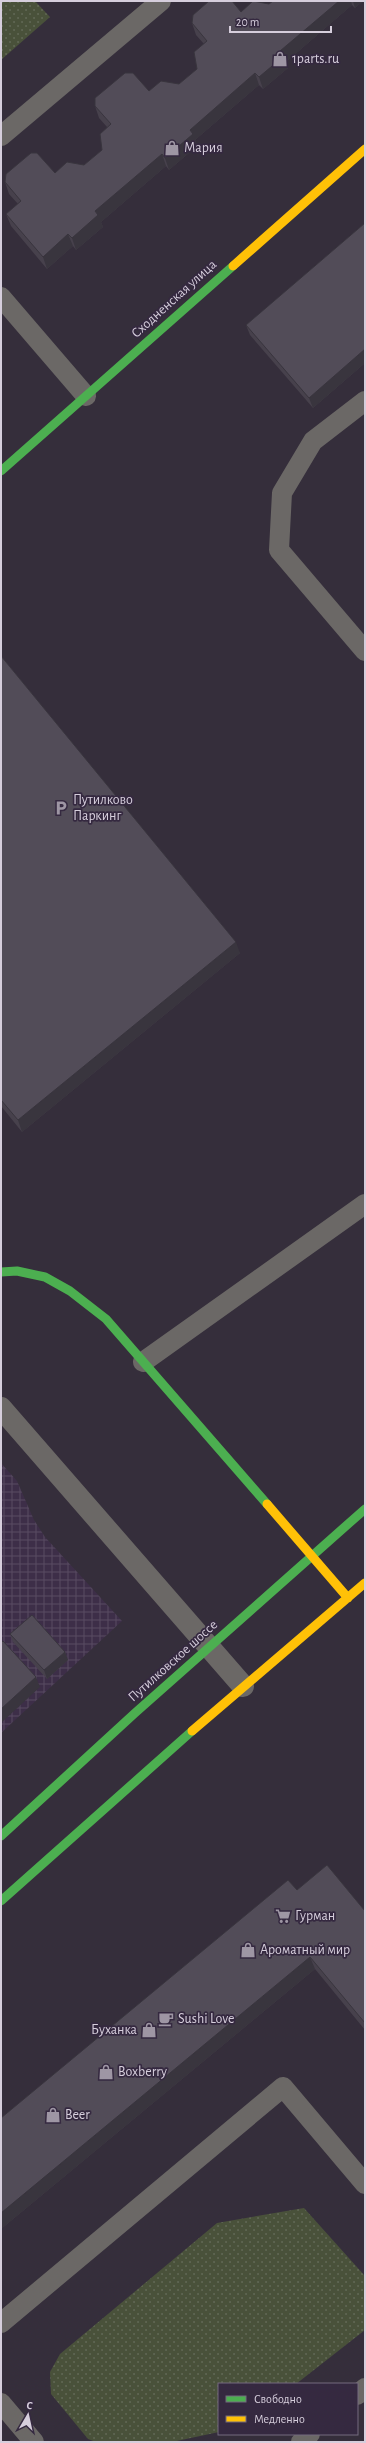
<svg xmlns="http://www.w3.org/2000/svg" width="366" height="2443" font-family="'Alegreya Sans',sans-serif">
<defs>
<pattern id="industrial-grid" width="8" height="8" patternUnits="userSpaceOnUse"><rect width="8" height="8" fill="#3d2e48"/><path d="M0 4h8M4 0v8" fill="none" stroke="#584b62"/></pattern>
<pattern id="park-dots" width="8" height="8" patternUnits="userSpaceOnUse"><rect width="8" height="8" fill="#49513a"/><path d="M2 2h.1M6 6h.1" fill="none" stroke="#626956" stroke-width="1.8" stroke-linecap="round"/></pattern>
</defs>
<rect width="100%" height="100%" fill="#352e3b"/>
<path fill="url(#industrial-grid)" d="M1 1463 17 1481 34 1520 45 1537 122 1621 1 1733Z"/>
<path fill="url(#park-dots)" d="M1 1H35L50 17 1 60Z
M304 2208 365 2276V2330L296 2384H219V2432L172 2442H96L88 2439 51 2394 50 2372 60 2354 217 2223Z"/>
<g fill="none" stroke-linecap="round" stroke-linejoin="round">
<path stroke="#6b6866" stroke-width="20" d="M1 136 161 1
M1 297 86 396
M365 401 313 441 282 493 279 550 365 651
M143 1362 365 1204
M1 2323 283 2087 365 2184
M357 2395 365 2388
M1 2403 34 2442
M301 2442 310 2434"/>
<path stroke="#6b6866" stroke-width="22" d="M1 1408 243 1686"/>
<path stroke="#4caf50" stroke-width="9" d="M1 471 233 266
M1 1272 17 1271 45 1277 70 1291 106 1319 267 1504
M1 1836 135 1713 365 1509
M1 1901 192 1731"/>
<path stroke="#ffc107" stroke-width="9" d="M233 266 365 149
M267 1504 348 1598
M192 1731 365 1583"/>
</g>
<path fill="#47414c" d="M273 1H363L355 8 352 5 286 62 288 68 263 89 259 85 195 140 197 146 169 170 166 166 101 222 103 227 76 250 73 246 47 269 11 226 6 214 18 204 9 194 5 182 55 173 84 165 102 150 107 127 99 118 95 106 179 84 197 69 204 44 196 35 192 23 241 12 269 4Z
M365 223V363L313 408 250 335 246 325Z
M1 656 240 953 22 1132 1 1106Z
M10 1634 65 1652 68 1660 47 1679 13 1642Z
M297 1890 365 1911V2030L315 1969 1 2229Z"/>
<path fill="#39353e" d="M339 1H351L352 5 286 62 288 68 263 89 259 77 280 51Z
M353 1H363L355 8Z
M255 73 259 85 195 140 197 146 169 170 165 158 190 130Z
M162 154 166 166 101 222 103 227 76 250 72 238 95 211Z
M68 234 73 246 47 269 43 257Z
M365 349V363L313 408 309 398Z
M236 942 240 953 22 1132 18 1120Z
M65 1652 68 1660 47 1679 44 1670Z
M36 1677 40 1687 1 1723V1709Z
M310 1957 315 1969 1 2229V2213Z"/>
<path fill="#524c58" stroke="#39353e" d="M209 1H232L241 12 253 1 269 4 273 1H339L280 51 284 56 259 77 255 73 190 130 193 134 165 158 162 154 95 211 98 215 72 238 68 234 43 257 6 214 21 201 5 182 6 174 31 153H37L55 173 67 162 84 165 102 150 100 134 111 124 95 106V98L125 73H133L149 91 161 81 179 84 197 69 194 52 207 41 192 23 193 15Z
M365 223V349L309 398 246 325Z
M1 656 236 942 18 1120 1 1100Z
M32 1615 65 1652 44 1670 10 1634Z
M3 1641 36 1677 1 1709V1643Z
M327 1865 365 1911V2023L310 1957 1 2213V2118L288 1880 297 1890Z"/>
<defs>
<g id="shop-bare" transform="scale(1.2)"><path d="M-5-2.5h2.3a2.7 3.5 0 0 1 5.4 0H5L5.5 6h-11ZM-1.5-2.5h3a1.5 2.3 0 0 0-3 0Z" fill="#9e96a4" stroke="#352940" stroke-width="2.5" paint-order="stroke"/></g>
<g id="parking-bare" transform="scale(1.2)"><path d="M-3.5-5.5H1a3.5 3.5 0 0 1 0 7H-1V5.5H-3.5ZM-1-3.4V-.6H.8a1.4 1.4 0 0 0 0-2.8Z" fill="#9e96a4" stroke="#352940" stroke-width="2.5" paint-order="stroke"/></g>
<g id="supermarket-bare" transform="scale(1.2)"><path d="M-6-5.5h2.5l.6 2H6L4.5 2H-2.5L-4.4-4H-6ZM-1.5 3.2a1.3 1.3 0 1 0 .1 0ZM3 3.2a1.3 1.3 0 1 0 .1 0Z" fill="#9e96a4" stroke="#352940" stroke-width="2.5" paint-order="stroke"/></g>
<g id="cafe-bare" transform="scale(1.2)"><path d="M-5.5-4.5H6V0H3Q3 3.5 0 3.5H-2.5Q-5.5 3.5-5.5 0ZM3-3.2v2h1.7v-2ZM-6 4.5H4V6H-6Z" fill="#9e96a4" stroke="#352940" stroke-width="2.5" paint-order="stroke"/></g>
</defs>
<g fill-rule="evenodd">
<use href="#shop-bare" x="280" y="59"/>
<use href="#shop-bare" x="172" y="148"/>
<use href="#parking-bare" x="61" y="808"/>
<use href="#supermarket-bare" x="283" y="1916"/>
<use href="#shop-bare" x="248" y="1950"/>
<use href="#cafe-bare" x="166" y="2019"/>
<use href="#shop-bare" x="149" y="2030"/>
<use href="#shop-bare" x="106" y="2072"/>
<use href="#shop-bare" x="53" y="2115"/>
</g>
<g text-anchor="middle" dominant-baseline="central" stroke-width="3.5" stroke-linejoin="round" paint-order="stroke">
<g font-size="14" fill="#d6cedc" stroke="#352940" text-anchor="start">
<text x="292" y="59">1parts.ru</text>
<text x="184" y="148">Мария</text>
<text x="73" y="800">Путилково<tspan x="73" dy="16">Паркинг</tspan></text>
<text x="295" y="1916">Гурман</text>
<text x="260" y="1950">Ароматный мир</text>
<text x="178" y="2019">Sushi Love</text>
<text x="137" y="2030" text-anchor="end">Буханка</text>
<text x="118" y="2072">Boxberry</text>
<text x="65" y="2115">Beer</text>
</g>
<g font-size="14" fill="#d6cedc" stroke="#352940">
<text transform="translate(174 299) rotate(-42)">Сходненская улица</text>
<text transform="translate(173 1661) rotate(-42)">Путилковское шоссе</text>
</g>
</g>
<rect width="366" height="2443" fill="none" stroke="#d6cedc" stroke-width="4"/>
<rect x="218" y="2383" width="140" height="52" fill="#352940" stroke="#756b7e"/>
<rect x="226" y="2396" width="20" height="6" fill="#4caf50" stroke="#756b7e"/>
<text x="254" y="2403" font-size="12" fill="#d6cedc">Свободно</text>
<rect x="226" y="2416" width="20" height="6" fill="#ffc107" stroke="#756b7e"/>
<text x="254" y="2423" font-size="12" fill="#d6cedc">Медленно</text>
<g transform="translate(28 2415) rotate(9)" stroke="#352940" stroke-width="3" paint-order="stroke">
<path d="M0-3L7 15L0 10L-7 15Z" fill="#d6cedc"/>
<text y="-6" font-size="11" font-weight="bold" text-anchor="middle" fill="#d6cedc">С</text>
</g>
<path d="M230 26v6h101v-6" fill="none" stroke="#d6cedc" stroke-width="2"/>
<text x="236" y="26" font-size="12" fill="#d6cedc" stroke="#352940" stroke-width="3" paint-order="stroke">20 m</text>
</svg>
